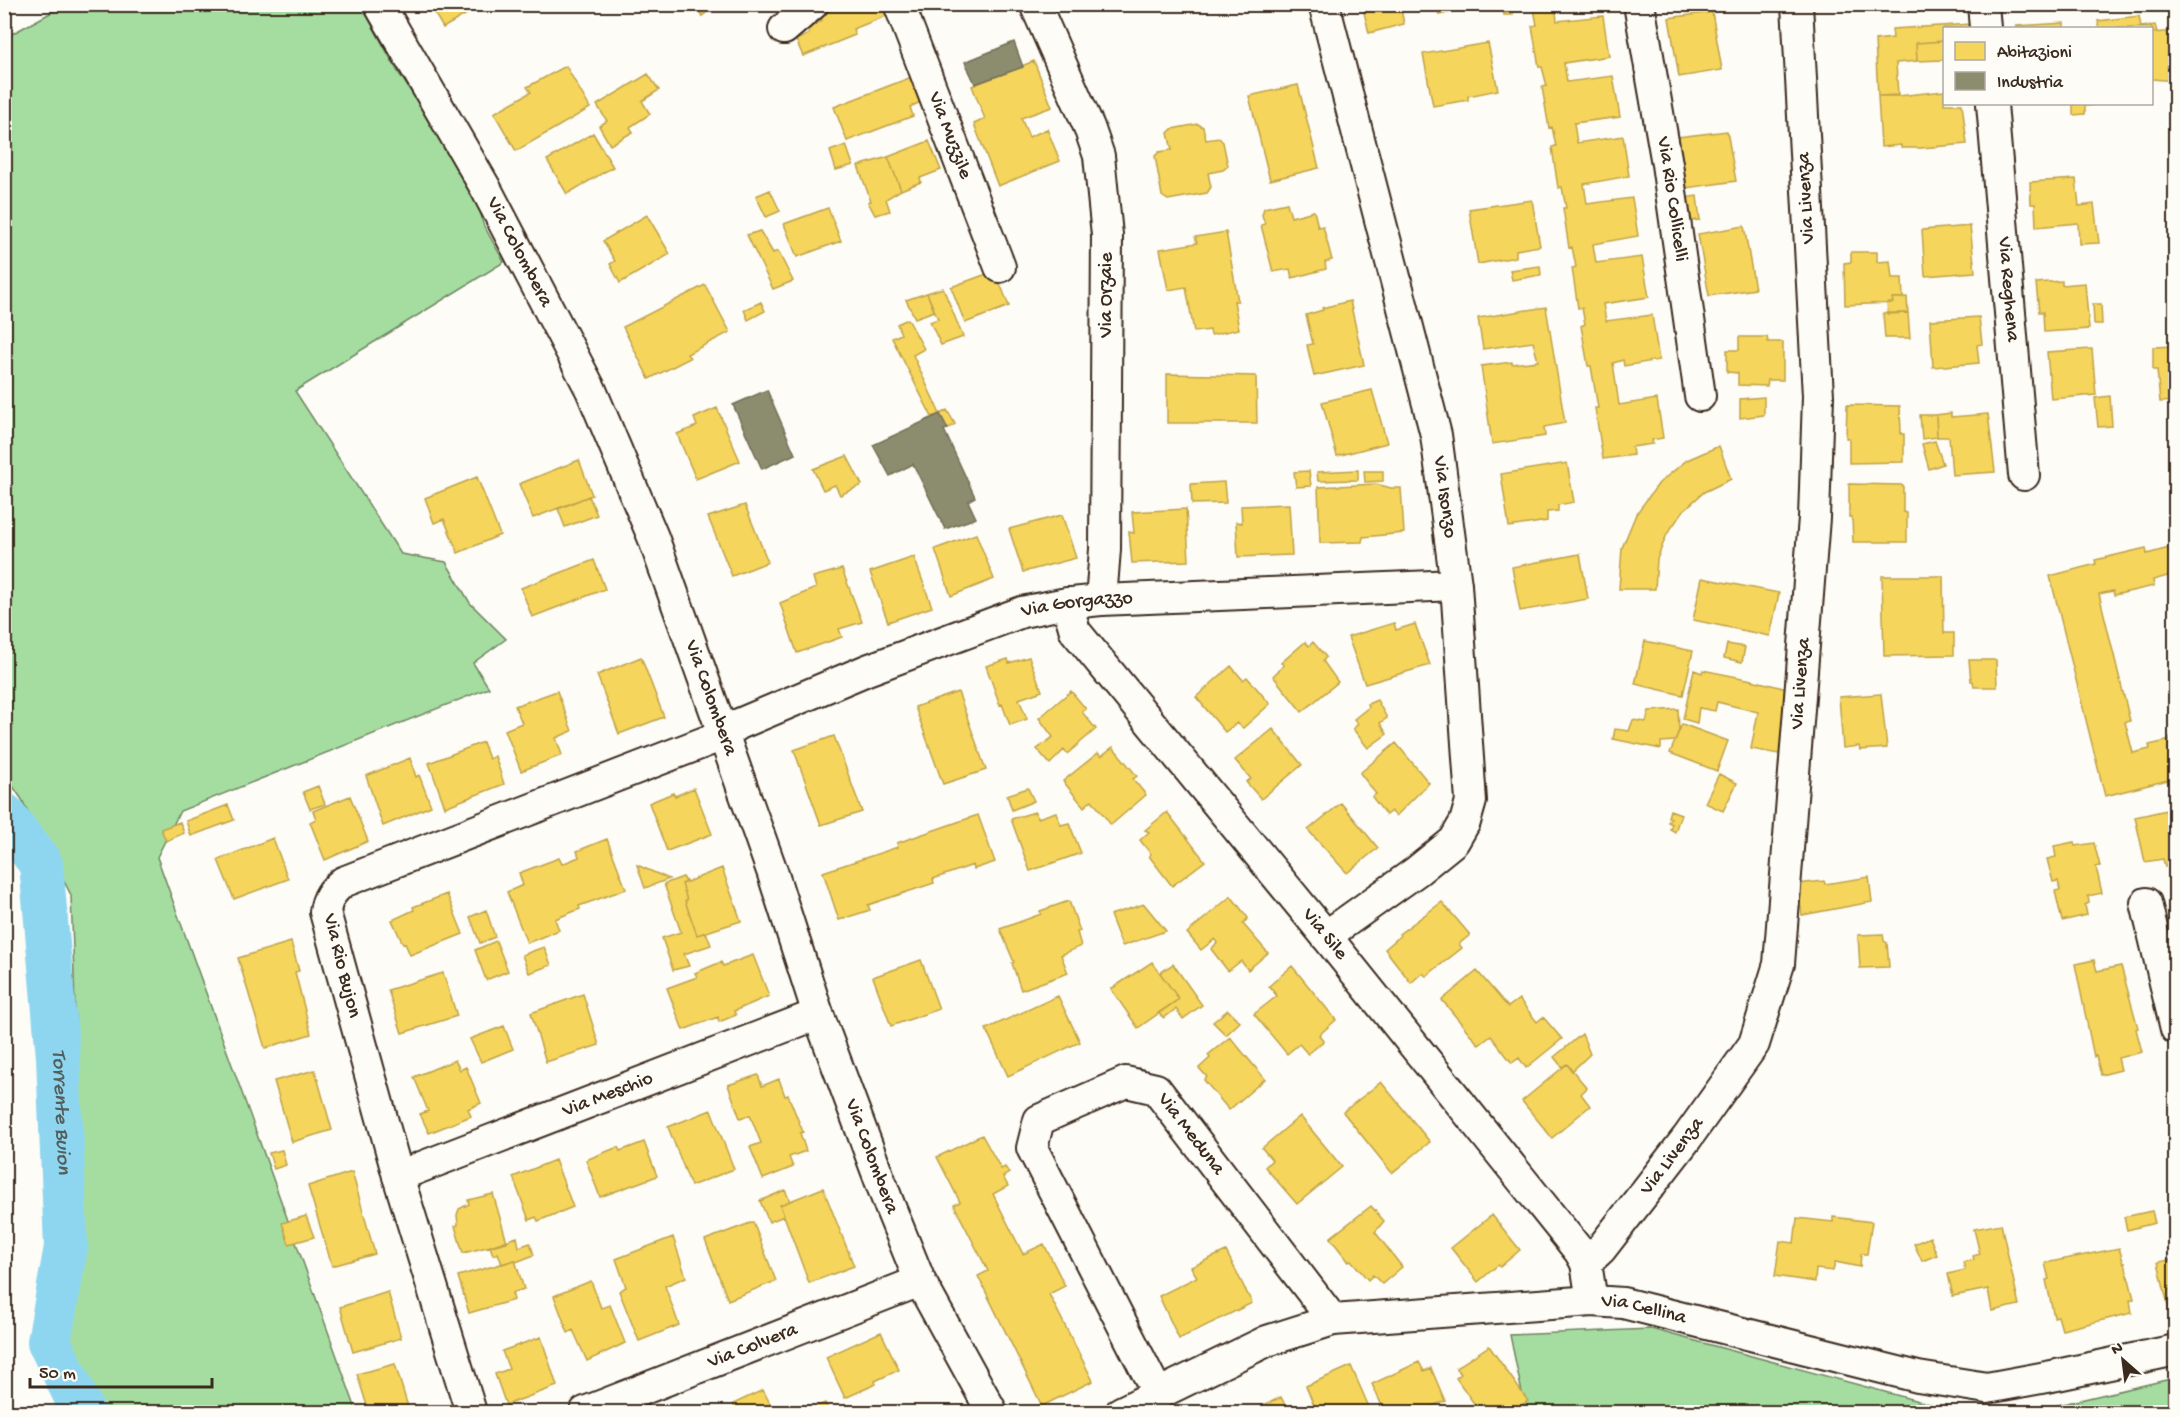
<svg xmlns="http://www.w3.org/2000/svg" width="2180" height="1417" font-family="'Gochi Hand',sans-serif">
<rect width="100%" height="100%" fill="#fdfcf7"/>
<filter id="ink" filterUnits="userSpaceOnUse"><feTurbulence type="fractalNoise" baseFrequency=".0167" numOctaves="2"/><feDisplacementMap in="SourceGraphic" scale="12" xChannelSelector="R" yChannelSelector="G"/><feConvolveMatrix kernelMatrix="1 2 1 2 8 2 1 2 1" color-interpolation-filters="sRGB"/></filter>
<g filter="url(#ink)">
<path fill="#a5dda1" stroke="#708460" stroke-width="1.5" d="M65 5H361L398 72 458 162 477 197 483 224 504 262 295 391 401 554 446 562 470 603 506 639 473 663 489 688 180 811 157 857 357 1412H65L44 1374 77 1058 71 895 21 798 5 775 4 33 8 36Z
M1651 1329 1959 1412H1526L1510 1335Z
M2175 1378V1412H2028Z"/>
<path fill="#f6d55c" stroke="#bea249" stroke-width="1.5" d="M429 4H491L483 10 480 6 443 28Z
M695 4H709L712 8 702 16Z
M834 4H891L894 13 853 29 855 35 803 56 796 40 809 34 806 28 822 21 820 15 835 8Z
M1362 4H1400L1404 24 1369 33Z
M1436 4H1479V5L1439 15Z
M1502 4H1512L1513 15H1504Z
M1533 4H1555L1557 21 1603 16 1609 56 1564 63 1567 82 1613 76 1620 117 1574 123 1577 143 1623 136 1629 176 1584 184 1587 204 1632 198 1638 236 1593 244 1596 263 1642 257 1649 297 1603 304 1606 321 1652 315 1659 360 1624 366 1623 360 1613 363 1619 405 1657 399 1663 438 1652 440 1653 444 1632 447 1633 455 1603 459 1595 408H1598L1591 366H1588L1581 326 1585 324 1582 308H1578L1572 268 1576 267 1572 247 1569 248 1563 208H1566L1562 187 1558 188 1552 147 1556 146 1552 127 1549 128 1542 87 1547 86 1542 67H1539L1532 26 1537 25Z
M1712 12 1722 70 1679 77 1669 18Z
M2139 16 2141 27 2155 25 2157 32 2152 33V28H2099L2098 21Z
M2064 23V28H2016V26Z
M1971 24 1972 28H1944V41L1916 43 1917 61 1896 63 1898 95 1878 96 1875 40 1893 38 1892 29Z
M2176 31V81L2152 79V33Z
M1944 41V60L1917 61 1916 43Z
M1488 43 1498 90 1468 96V100L1433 106 1423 54Z
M1034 61 1052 107 1021 118 1029 137 1047 129 1060 161 998 186 974 124 985 119 972 86Z
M566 66 590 108 516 151 494 113 531 92 527 87Z
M648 74 659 90 642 101 650 114 630 127 633 132 610 145 599 126 607 121 597 105Z
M917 75 927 99 910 107 913 116 847 141 834 107Z
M1298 85 1319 168 1270 180 1249 96Z
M1944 91V104H1962L1967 144 1921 148H1901V145L1881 147 1878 96H1898Z
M2073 104H2094V105L2085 106V114L2073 115Z
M1198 124 1203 127 1206 140 1219 138 1223 142 1228 166 1223 170 1208 173 1211 187 1207 193 1168 200 1162 196 1155 156 1159 152 1172 150 1168 133 1172 129Z
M1727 131 1736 181 1686 188 1678 137Z
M593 133 613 167 567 194 547 160Z
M929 141 941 170 920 178 921 182 901 190 888 157Z
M846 145 853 165 836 170 830 151Z
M888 157 901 190 886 199 890 211 875 215 868 202 871 201 858 166Z
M2076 179 2079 206 2094 204 2099 243 2079 244 2078 223 2036 227 2035 204H2031L2030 182Z
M770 190 780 211 766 217 756 196Z
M1697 196 1700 220 1689 221 1684 198Z
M1532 200 1540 246 1516 250V257L1478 264 1469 209Z
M1287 203 1291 217 1314 211 1318 227 1323 226 1332 260 1325 262 1326 269 1292 278 1290 269 1273 272 1261 225 1265 224 1262 215 1264 208Z
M828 208 841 241 797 257 784 224Z
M647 215 670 254 620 283 610 264 615 261 603 241Z
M1744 226 1755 289 1709 296 1698 234Z
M1970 226 1975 272 1925 276 1922 230Z
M760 231 773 253 778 251 793 281 773 289 747 235Z
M1226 232 1238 301H1234L1239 329 1211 335 1210 330 1194 332 1186 287 1168 290 1160 249 1197 243 1195 237Z
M1851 252H1877V262L1890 261 1892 278H1902L1903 298H1892L1893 303 1845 305 1844 263 1851 262Z
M1540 266 1541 275 1512 280 1510 270Z
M995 271 1009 306 965 323 951 287Z
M2062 281V285L2085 283 2089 329 2044 332 2043 312H2039L2036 283Z
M705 285 730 332 687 354 690 358 649 379 623 327Z
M943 288 963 337 941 345 930 322 938 319 927 293Z
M927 293 934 311 915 318 906 300Z
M1907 297 1908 313 1888 314 1887 303H1893L1892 298Z
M1350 301 1364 365 1314 376 1307 345 1313 344 1306 315 1323 310 1322 308Z
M761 302 765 311 748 320 744 310Z
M2093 304H2101L2102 324H2094Z
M1546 307 1565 423 1544 427 1545 436 1492 444 1481 366 1512 362V364L1538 361 1533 342 1483 349 1478 318Z
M1883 313H1908L1910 338H1885Z
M1979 317 1982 344 1977 345 1979 363 1933 367 1930 320Z
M908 319 924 349 913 355 940 414 932 417 892 338 901 334 897 324Z
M1739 337H1767L1768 342H1783V380H1768L1767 386 1738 385V373L1727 372V350H1739Z
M2176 346V401L2160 402 2157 370H2153V347Z
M2092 349 2096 395 2051 399 2047 352Z
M1167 374 1256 376 1257 423H1167Z
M1372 390 1387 443 1337 456 1322 402Z
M2110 396 2112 426 2098 427 2095 398Z
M1764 397V415L1740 418V399Z
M1847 405 1900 406 1901 434H1904V462L1849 463V438H1846Z
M717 408 740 461 696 479 677 434 697 426 694 418Z
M947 410 955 424 948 429 940 414Z
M1951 413V417L1988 414 1995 472 1952 475 1949 437H1937L1936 415Z
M1920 415H1936L1937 437 1922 439Z
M1935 441 1943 464 1929 469 1922 444Z
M1719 446 1731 479 1704 492 1684 510 1667 534 1657 559 1655 589H1619L1622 548 1636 514 1659 483 1687 460Z
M847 456 862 485 840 495 835 485 823 490 813 469Z
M579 460 592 495 533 518 519 484Z
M1567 463 1574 502 1558 505V511L1547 512V521L1509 527 1501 474Z
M1358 470V480L1318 481 1317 472Z
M1309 471 1311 486 1296 487 1294 472Z
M1364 471H1383V481L1365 482Z
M477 477 500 535 458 553 444 519 434 523 425 498Z
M1224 482 1226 503 1192 504 1191 484Z
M1376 484 1391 488H1401L1404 533 1363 537 1362 542 1320 543 1318 487Z
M1849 484 1903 485V512L1907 513V542H1853L1852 517H1849Z
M589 496 597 515 565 527 558 509Z
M1289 504 1292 555 1238 557 1236 522 1242 523 1241 506Z
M745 505 768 562 732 576 708 517Z
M1186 509 1189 561 1132 563 1129 532 1134 533 1132 512Z
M1062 515 1076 558 1023 572 1009 529Z
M976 534 994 579 951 596 935 549Z
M2146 548 2147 554 2169 548 2175 574 2153 580 2154 586 2114 595 2113 591 2099 594 2130 721 2125 722 2133 753 2150 749 2149 745 2171 740 2170 737 2176 735V778L2105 796 2050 576 2096 564 2095 560Z
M1580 554 1588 599 1520 611 1512 567Z
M914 557 932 607 888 622 870 572Z
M594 560 605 589 532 617 521 588Z
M842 569 862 622 839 629 842 637 797 653 780 603 816 588 813 577Z
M1882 576H1943L1944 633H1954V655L1884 656Z
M1702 578 1779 593 1770 636 1693 620Z
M1394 623 1396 630 1415 624 1430 665 1365 684 1348 637Z
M1645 641 1693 651 1683 695 1635 684Z
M1305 642 1309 646 1313 642 1326 657 1323 661 1338 682 1302 712 1273 676 1284 665 1281 663Z
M1727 644 1745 647 1742 662 1724 658Z
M641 657 664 717 619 734 597 675Z
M1029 657 1042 691 1019 699 1027 719 1010 725 1002 704 1000 705 986 666 1008 659 1009 663Z
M1969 660H1996L1997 687H1974L1973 681H1971Z
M1231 666 1243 680 1247 677 1270 704 1243 728 1237 723 1225 732 1196 697Z
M1694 670 1702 673 1703 670 1752 680 1795 691 1784 755 1751 749 1758 712 1717 702 1715 711 1699 708 1697 723 1683 719Z
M557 691 572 731 556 738 562 755 521 771 505 730 522 723 515 706Z
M1071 691 1086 709 1082 712 1096 729 1067 754 1064 750 1050 764 1037 749 1053 737 1039 718Z
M958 692 986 770 943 784 915 707Z
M1881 694 1887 748 1860 750 1859 746 1843 748 1839 697Z
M1377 700 1387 718 1380 723 1387 734 1368 748 1353 729 1358 724 1354 719 1369 707 1368 704Z
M1678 709 1679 730 1675 741 1661 742V749L1613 739 1615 729 1629 731 1633 720 1646 722 1649 711Z
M1682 724 1728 741 1717 771 1670 753Z
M1273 729 1302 765 1261 799 1246 782 1251 779 1235 760Z
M834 736 862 812 821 825 794 750Z
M483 742 489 759 495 756 504 784 445 807 429 763Z
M1396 743 1429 783 1396 816 1391 811 1386 815 1372 797 1376 794 1360 773Z
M1113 747 1137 776 1133 779 1146 795 1111 825 1092 800 1084 807 1063 781 1098 753 1101 756Z
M410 758 416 777 419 775 431 806 383 826 366 776Z
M1719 774 1737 783 1723 811 1705 803Z
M318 786 325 804 310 809 303 792Z
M694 788 712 834 667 851 649 803 673 793 675 796Z
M1028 788 1034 801 1012 810 1007 795Z
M350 796 368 841 325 860 310 822 316 819 313 811Z
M1341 803 1378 848 1347 873 1308 830Z
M228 805 234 820 191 836 186 821Z
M2176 808V864L2165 867 2163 859 2145 862 2135 817Z
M1670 810 1681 814 1675 832 1670 829 1672 824 1668 822 1671 818 1668 817Z
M1035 812 1038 818 1056 812 1061 825 1069 823 1081 853 1030 871 1011 819Z
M1167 812 1205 861 1172 886 1149 856 1151 854 1140 840 1149 832 1145 830Z
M978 815 995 862 974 869 973 865 933 879 934 883 868 905 870 910 839 920 823 872 898 847 897 843Z
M180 822 184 833 166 841 161 829Z
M273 838 288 879 234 899 218 860Z
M607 839 626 889 579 906 580 909 555 919 559 930 527 943 507 892 523 885 519 873 559 858 562 864 579 857 577 851Z
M2074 842 2075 846 2094 843 2100 866 2096 867 2102 893 2088 896 2089 903 2085 905 2087 915 2062 921 2055 891 2060 890 2058 881 2053 882 2047 859 2056 857 2054 846Z
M637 865 669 879 645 888Z
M722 868 741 921 697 935 685 901 687 900 682 884Z
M683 877 686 882 682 884 687 900 685 901 697 935 706 932 711 945 684 954 689 966 673 970 662 938 681 932 664 884Z
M1869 877 1872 902 1802 915 1797 884 1824 881 1825 884Z
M447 894 463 934 410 955 405 943 403 944 392 920 414 910 413 907Z
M1231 896 1248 918 1243 924 1268 953 1248 970 1241 961 1228 971 1211 949 1217 943 1215 939 1201 950 1187 933Z
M1069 901 1080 931 1077 932 1081 946 1061 955 1068 973 1021 990 1012 963 1014 962 1000 929 1041 914 1040 911Z
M1442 902 1470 935 1459 944 1462 948 1426 976 1422 973 1411 983 1385 949 1400 936 1399 934Z
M1144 904 1166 931 1122 946 1110 915Z
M486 910 495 937 480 943 470 917Z
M1883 934 1884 941 1887 943 1889 967 1860 968 1858 935Z
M496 941 508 971 486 980 475 950Z
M291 942 299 971 295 972 311 1034 265 1048 238 958Z
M544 947 551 965 529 973 522 955Z
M753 955 769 996 734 1011 736 1015 719 1022 718 1017 683 1030 667 988 697 977 695 973 721 962 723 966Z
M921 960 939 1009 891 1026 873 977Z
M2094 960 2097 971 2121 966 2138 1028 2136 1029 2142 1052 2118 1058 2121 1070 2101 1075 2096 1056 2094 1057 2075 964Z
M1152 962 1179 999 1138 1028 1111 989Z
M1173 964 1202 1005 1183 1019 1176 1009 1164 1018 1158 1013 1179 999 1160 973Z
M1292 966 1336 1020 1319 1035 1324 1041 1308 1054 1299 1044 1287 1054 1254 1014 1277 996 1269 986Z
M1477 971 1508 1007 1519 999 1537 1022 1543 1017 1562 1039 1526 1068 1519 1058 1512 1063 1491 1036 1479 1045 1442 1000Z
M443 973 457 1016 402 1033 388 990Z
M583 994 599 1045 546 1062 531 1013Z
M1058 996 1080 1042 1008 1076 986 1029Z
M1228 1010 1240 1022 1226 1035 1213 1022Z
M504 1026 513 1049 481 1062 470 1039Z
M1582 1034 1590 1054 1572 1071 1567 1064 1562 1067 1554 1057Z
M1230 1037 1265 1079 1229 1110 1204 1080 1207 1077 1199 1068 1210 1058 1208 1055Z
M455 1060 460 1070 466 1067 481 1103 468 1109 471 1116 429 1133 420 1114 428 1111 414 1077Z
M1567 1064 1587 1088 1581 1094 1590 1106 1552 1138 1522 1101Z
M315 1070 332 1130 292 1142 274 1081Z
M758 1075 762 1086 779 1079 785 1096 788 1095 803 1132 800 1133 806 1151 789 1157 793 1167 763 1179 750 1147 761 1143 750 1115 740 1118 728 1085Z
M1381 1082 1430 1142 1392 1173 1343 1112Z
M711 1110 734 1169 691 1186 668 1127Z
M1300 1116 1342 1167 1297 1204 1265 1167 1272 1160 1262 1148Z
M982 1135 1001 1169 1005 1167 1009 1173 1003 1177 1008 1186 993 1194 1023 1254 1044 1244 1065 1286 1049 1294 1093 1381 1042 1406 978 1276 988 1271 954 1205 960 1202 937 1157Z
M644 1142 657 1176 600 1197 586 1160 618 1147 620 1151Z
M282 1150 286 1165 274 1169 269 1153Z
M555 1160 573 1207 538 1221 536 1217 529 1220 513 1177Z
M352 1172 375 1254 332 1266 308 1186Z
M823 1188 854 1266 809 1283 780 1205Z
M785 1190 790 1201 780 1205 784 1216 769 1222 760 1201Z
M493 1194 507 1242 463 1253 455 1226 458 1225 457 1215 459 1209 469 1204 468 1200Z
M1371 1206 1384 1221 1375 1232 1402 1267 1382 1284 1373 1275 1368 1280 1351 1260 1349 1262 1330 1238Z
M2152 1211 2155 1223 2127 1230 2124 1217Z
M1492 1215 1520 1250 1500 1267 1498 1265 1478 1282 1451 1248Z
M306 1216 314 1237 289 1244 282 1223Z
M1833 1217 1872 1222 1867 1254H1861L1860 1267 1835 1262 1833 1271 1816 1269 1815 1282 1775 1276 1780 1241 1794 1243 1797 1218 1833 1222Z
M753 1222 776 1281 728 1300 705 1240Z
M2001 1224 2019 1305 1992 1311 1988 1289 1953 1296 1948 1274 1965 1270 1963 1262 1974 1260 1973 1256 1980 1254 1974 1229Z
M517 1237 519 1247 530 1243 534 1255 516 1262 515 1260 502 1264 498 1253 493 1255 490 1246Z
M673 1237 686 1277 665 1286 679 1325 639 1341 619 1291 626 1287 616 1259Z
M1930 1237 1937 1255 1922 1261 1914 1244Z
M2119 1248 2124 1264 2125 1263 2134 1299 2130 1300 2132 1313 2062 1330 2058 1316 2054 1317 2046 1280 2049 1279 2045 1263Z
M1226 1251 1252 1303 1179 1339 1159 1296 1197 1277 1191 1267Z
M2176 1259V1313L2170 1314 2158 1262Z
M515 1260 524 1289 512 1293 514 1300 469 1313 458 1276Z
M591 1281 601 1308 610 1305 625 1343 587 1361 573 1330 568 1333 554 1296Z
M388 1292 401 1338 353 1352 340 1307Z
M881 1332 899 1370 875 1381 876 1384 845 1398 826 1357Z
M541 1337 557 1386 506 1405 495 1374 509 1369 502 1351Z
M1489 1346 1528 1401 1511 1412H1480L1456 1378 1461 1374 1456 1368Z
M1419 1362 1424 1371 1431 1368 1445 1401 1417 1412H1394L1392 1406 1384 1410 1372 1384Z
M395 1364 408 1407 390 1412H369L357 1374Z
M1351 1366 1369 1407 1354 1412H1317L1306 1386Z
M763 1390 773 1409 765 1412H737L733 1404Z
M1281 1397 1289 1412H1250Z
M825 1403 829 1412H805Z
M800 1406 803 1412H787Z"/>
<path fill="#8c8c6e" stroke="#746f56" stroke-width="1.5" d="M1014 42 1023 67 975 84 965 62Z
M767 390 795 454 762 469 733 405Z
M940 414 948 429 944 430 975 497 968 501 976 518 945 529 913 464 890 476 873 445Z"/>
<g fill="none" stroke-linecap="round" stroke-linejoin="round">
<path stroke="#8ed6ef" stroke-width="44" id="s1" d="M4 815 41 864 58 1057 66 1247 49 1342 83 1412"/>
<g stroke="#3b2a1e" stroke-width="34">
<g id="minor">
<path id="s2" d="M379 4 485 187 591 390 653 537 772 871 818 1014 890 1207 920 1281 992 1412"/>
<path id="s3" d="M899 4 1000 267"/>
<path d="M1035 4 1089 127 1099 156 1107 235 1105 549 1101 600"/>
<path id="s4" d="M1324 4 1436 435 1456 585 1471 801 1465 822 1454 841 1417 871 1326 936"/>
<path id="s5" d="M1639 4 1667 164 1700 396"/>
<path d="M1983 4 1985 28"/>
<path d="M784 29 813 4"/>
<path id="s6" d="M1992 104 2024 475"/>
<path id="s7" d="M1067 603 1075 631 1326 936 1579 1251 1586 1263"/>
<path d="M2146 903 2176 1029"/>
<path id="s8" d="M398 1176 818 1014"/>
<path id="s9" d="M1592 1301 1586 1263 1601 1249 1687 1138 1754 1044 1779 964 1814 518 1818 396 1797 4"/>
<path id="s10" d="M1158 1394 1032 1148 1039 1120 1126 1082 1156 1089 1333 1320"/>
<path id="s11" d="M471 1412 398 1176 325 912C327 898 332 891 343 882L723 735 739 724 867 670 1022 612 1062 604 1101 600 1456 585"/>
<path id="s12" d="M585 1412 920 1281"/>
<path id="s13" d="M1121 1412 1267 1341 1333 1320 1592 1301 1623 1303 1918 1377 1987 1388 2057 1375 2176 1350"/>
</g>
</g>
<use href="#minor" stroke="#fdfcf7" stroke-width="30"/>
</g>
</g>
<g text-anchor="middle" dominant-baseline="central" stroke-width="6" stroke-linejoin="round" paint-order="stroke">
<g font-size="20" fill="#3b2a1e" stroke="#fdfcf7">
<text stroke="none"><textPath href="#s3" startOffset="141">Via Muzzile</textPath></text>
<text transform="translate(1807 198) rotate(-93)">Via Livenza</text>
<text stroke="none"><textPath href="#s5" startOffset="198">Via Rio Collicelli</textPath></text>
<text stroke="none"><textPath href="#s2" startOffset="285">Via Colombera</textPath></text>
<text stroke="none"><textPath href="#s6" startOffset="186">Via Reghena</textPath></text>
<text transform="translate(1107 295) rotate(-90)">Via Orzaie</text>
<text stroke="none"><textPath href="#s4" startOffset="508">Via Isonzo</textPath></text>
<text stroke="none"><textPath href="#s11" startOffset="1344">Via Gorgazzo</textPath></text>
<text stroke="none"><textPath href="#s9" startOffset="680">Via Livenza</textPath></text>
<text stroke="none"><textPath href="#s2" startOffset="771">Via Colombera</textPath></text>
<text stroke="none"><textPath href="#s7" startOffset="422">Via Sile</textPath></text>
<text transform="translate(341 966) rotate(76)">Via Rio Bujon</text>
<text stroke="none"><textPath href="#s8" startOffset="225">Via Meschio</textPath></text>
<text stroke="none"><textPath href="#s10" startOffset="488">Via Meduna</textPath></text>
<text stroke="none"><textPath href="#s2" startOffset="1257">Via Colombera</textPath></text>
<text stroke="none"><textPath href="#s9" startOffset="176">Via Livenza</textPath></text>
<text stroke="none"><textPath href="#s13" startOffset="544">Via Cellina</textPath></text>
<text stroke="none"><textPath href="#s12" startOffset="180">Via Colvera</textPath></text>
</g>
<g font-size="21" font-style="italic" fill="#545e5d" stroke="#fdfcf7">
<text stroke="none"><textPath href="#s1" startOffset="310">Torrente Buion</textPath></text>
</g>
</g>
<rect width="2180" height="1417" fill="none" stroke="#fdfcf7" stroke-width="24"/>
<rect x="12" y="12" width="2156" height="1393" fill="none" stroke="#3b2a1e" stroke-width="2" filter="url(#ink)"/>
<rect x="1943" y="27" width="210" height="78" fill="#fdfcf7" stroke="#afa8a0" stroke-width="1.5"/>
<rect x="1955" y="42" width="30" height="18" fill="#f6d55c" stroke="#afa8a0" stroke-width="1.5"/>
<text x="1997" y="57" font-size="18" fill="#3b2a1e">Abitazioni</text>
<rect x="1955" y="72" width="30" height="18" fill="#8c8c6e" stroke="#afa8a0" stroke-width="1.5"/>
<text x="1997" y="87" font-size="18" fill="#3b2a1e">Industria</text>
<g transform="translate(2123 1360) rotate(332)" stroke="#fdfcf7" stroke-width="4.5" paint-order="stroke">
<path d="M0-4.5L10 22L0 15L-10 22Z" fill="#3b2a1e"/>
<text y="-9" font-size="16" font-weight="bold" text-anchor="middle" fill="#3b2a1e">N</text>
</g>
<path d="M30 1378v9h182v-9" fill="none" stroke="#3b2a1e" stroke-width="3"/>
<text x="39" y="1378" font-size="18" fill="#3b2a1e" stroke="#fdfcf7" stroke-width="4.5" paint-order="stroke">50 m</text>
</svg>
